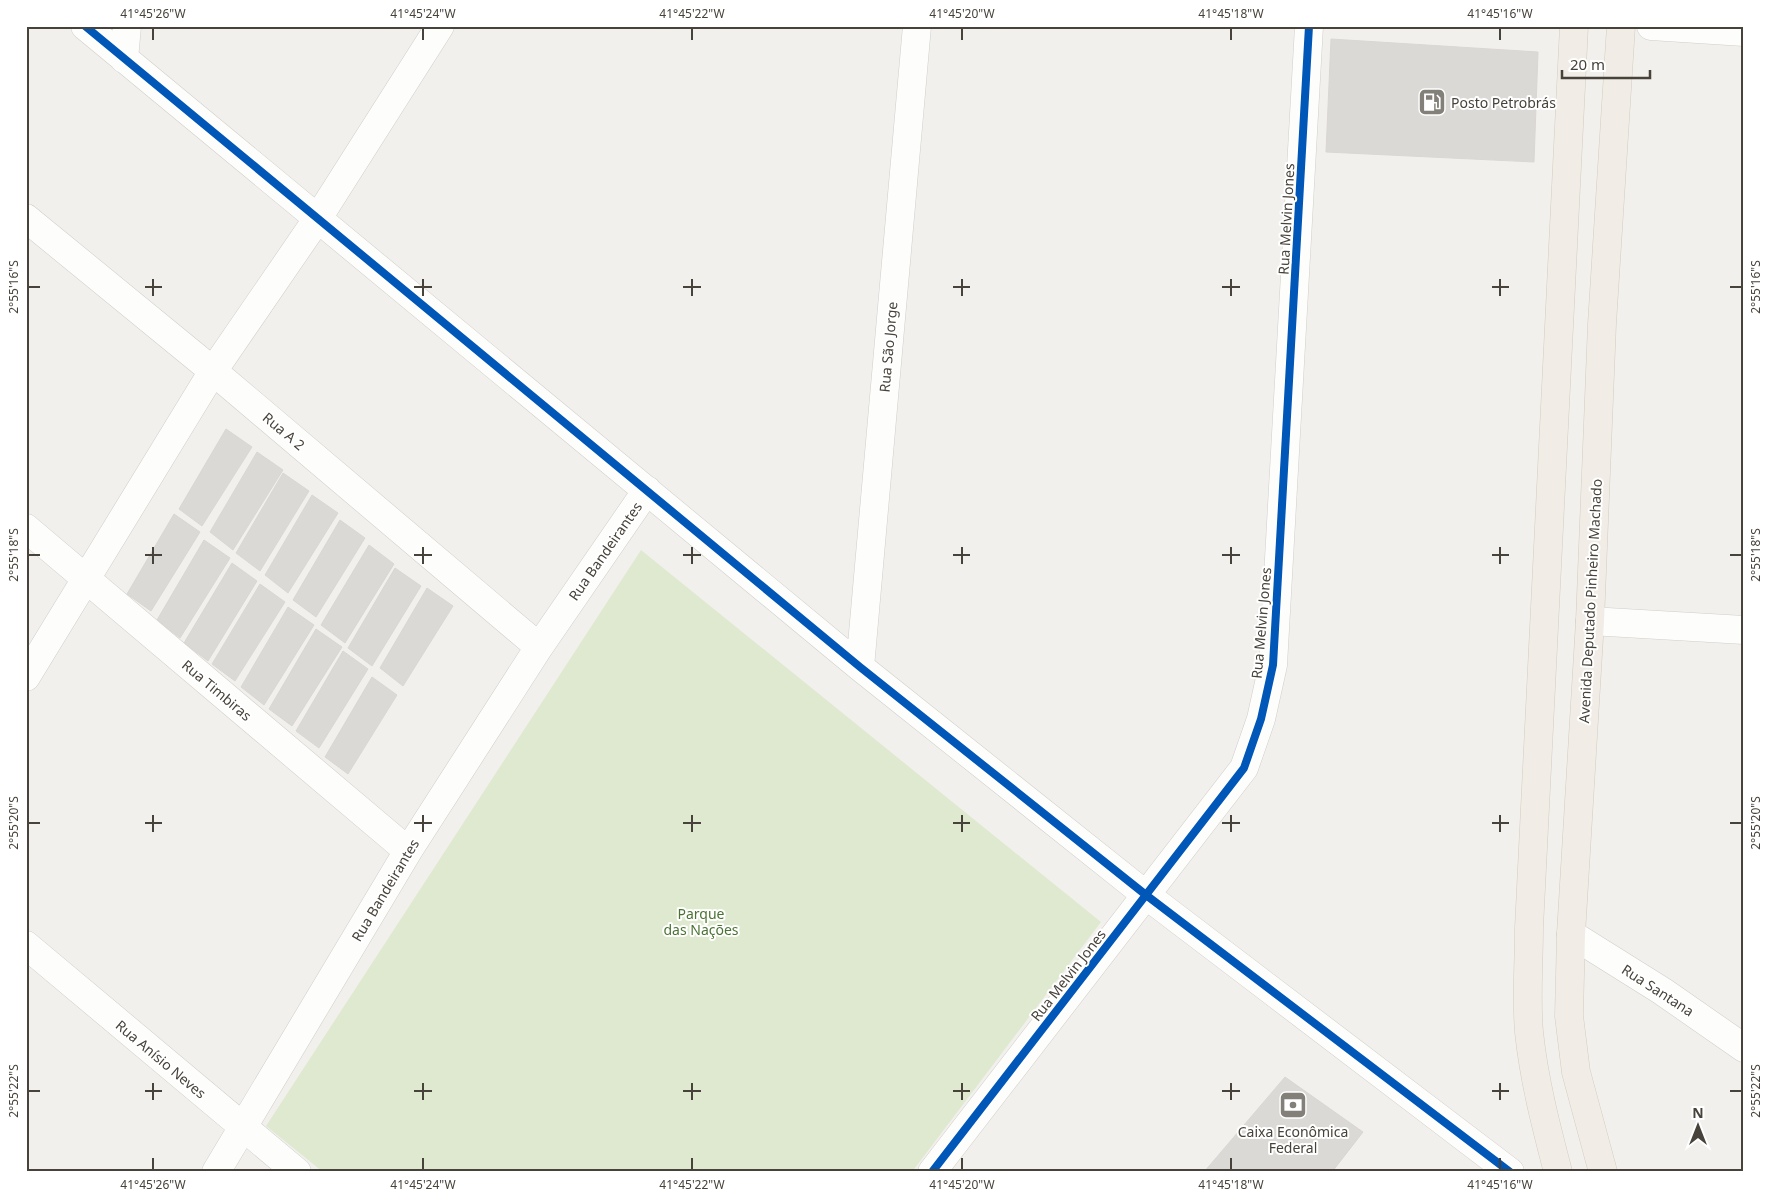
<svg xmlns="http://www.w3.org/2000/svg" width="1770" height="1198" font-family="'Noto Sans',sans-serif">
<rect width="100%" height="100%" fill="#f2f0ed"/>
<path fill="#dfe9d0" d="M641 550 1101 922 912 1172H323L266 1126Z"/>
<path fill="#dbd9d5" stroke="#dad7d3" d="M1331 39 1538 52 1534 162 1326 152Z
M226 429 252 447 202 526 179 509Z
M257 452 283 470 233 550 210 532Z
M283 473 309 491 260 571 236 553Z
M312 495 338 513 288 593 265 575Z
M174 514 200 532 151 611 127 594Z
M340 520 365 538 316 617 293 600Z
M204 540 230 558 180 638 157 620Z
M369 545 394 564 345 643 321 625Z
M232 563 257 581 208 661 184 643Z
M395 568 421 586 372 666 348 648Z
M260 584 285 602 235 681 212 664Z
M427 588 453 606 403 686 380 668Z
M288 607 314 625 264 705 241 687Z
M316 629 342 647 292 726 269 709Z
M343 651 368 669 319 748 296 731Z
M372 677 397 695 348 774 325 757Z
M1285 1077 1363 1132 1332 1172H1204Z"/>
<g fill="none" stroke-linecap="round" stroke-linejoin="round">
<g stroke="#d0ceca" stroke-width="29">
<path id="street" d="M85 26 860 667 1146 895 1510 1172
M1651 26 1744 32
M124 59 127 26
M26 218 213 371 539 647
M26 528 408 851
M1590 621 1744 630
M860 667 917 26
M26 677 213 371 318 218 440 26
M1571 934 1662 991 1744 1048
M26 945 297 1172
M216 1172 408 851 539 647 647 490
M932 1172 1244 768 1261 719 1273 665 1309 26"/>
</g>
<g stroke="#d2ccbd" stroke-width="29">
<path id="primary" d="M1558 1172C1546 1126 1534 1080 1529 1032 1526 998 1529 963 1529 928L1574 26
M1603 1172 1576 1072 1569 1016 1571 934 1590 621 1602 324 1621 26"/>
</g>
<use href="#street" stroke="#fdfdfc" stroke-width="28"/>
<use href="#primary" stroke="#f1ede6" stroke-width="28"/>
<g stroke="#fff" stroke-width="11">
<path id="cycleway" d="M85 26 860 667 1146 895 1510 1172
M932 1172 1244 768 1261 719 1273 665 1309 26"/>
</g>
<use href="#cycleway" stroke="#0057b8" stroke-width="8"/>
</g>
<path fill="none" stroke="#47423a" stroke-width="2" d="M153 28V40M423 28V40M692 28V40M962 28V40M1231 28V40M1500 28V40M153 279V296M423 279V296M692 279V296M962 279V296M1231 279V296M1500 279V296M28 287H40M145 287H162M414 287H432M683 287H701M953 287H970M1222 287H1240M1492 287H1509M1730 287H1742M153 547V564M423 547V564M692 547V564M962 547V564M1231 547V564M1500 547V564M28 555H40M145 555H162M414 555H432M683 555H701M953 555H970M1222 555H1240M1492 555H1509M1730 555H1742M153 815V832M423 815V832M692 815V832M962 815V832M1231 815V832M1500 815V832M28 823H40M145 823H162M414 823H432M683 823H701M953 823H970M1222 823H1240M1492 823H1509M1730 823H1742M153 1083V1100M423 1083V1100M692 1083V1100M962 1083V1100M1231 1083V1100M1500 1083V1100M28 1091H40M145 1091H162M414 1091H432M683 1091H701M953 1091H970M1222 1091H1240M1492 1091H1509M1730 1091H1742M153 1158V1170M423 1158V1170M692 1158V1170M962 1158V1170M1231 1158V1170M1500 1158V1170"/>
<defs>
<g id="fuel-square" transform="scale(1.4375)"><rect x="-9" y="-9" width="18" height="18" rx="4" fill="#837f79" stroke="#fff"/><path d="M-5.5-6h7V0h2V4h1.3V-2.5L3-4.5l.8-.8L6-3V5H2.5V1h-1V6h-7ZM-4.2-4.7v3.2H.2V-4.7Z" fill="#fff"/></g>
<g id="bank-square" transform="scale(1.4375)"><rect x="-9" y="-9" width="18" height="18" rx="4" fill="#837f79" stroke="#fff"/><path d="M-6-4H6V4H-6ZM0-2.3a2.3 2.3 0 1 0 0 4.6a2.3 2.3 0 1 0 0-4.6Z" fill="#fff"/></g>
</defs>
<g fill-rule="evenodd">
<use href="#fuel-square" x="1432" y="102"/>
<use href="#bank-square" x="1293" y="1105"/>
</g>
<g text-anchor="middle" dominant-baseline="central" stroke-width="4" stroke-linejoin="round" paint-order="stroke">
<g font-size="14" fill="#47423a" stroke="#fff" text-anchor="start">
<text x="1451" y="102">Posto Petrobrás</text>
<text x="1293" y="1131" text-anchor="middle">Caixa Econômica<tspan x="1293" dy="16">Federal</tspan></text>
</g>
<g font-size="14" fill="#47423a" stroke="#fff">
<text transform="translate(1286 219) rotate(-87)">Rua Melvin Jones</text>
<text transform="translate(888 347) rotate(-85)">Rua São Jorge</text>
<text transform="translate(284 431) rotate(40)">Rua A 2</text>
<text transform="translate(605 551) rotate(-55)">Rua Bandeirantes</text>
<text transform="translate(1590 601) rotate(-87)">Avenida Deputado Pinheiro Machado</text>
<text transform="translate(1261 623) rotate(-85)">Rua Melvin Jones</text>
<text transform="translate(217 690) rotate(40)">Rua Timbiras</text>
<text transform="translate(385 890) rotate(-59)">Rua Bandeirantes</text>
<text transform="translate(1068 975) rotate(-52)">Rua Melvin Jones</text>
<text transform="translate(1658 990) rotate(33)">Rua Santana</text>
<text transform="translate(161 1059) rotate(40)">Rua Anísio Neves</text>
</g>
<g font-size="14" fill="#4a7332" stroke="#fff">
<text x="701" y="913">Parque<tspan x="701" dy="16">das Nações</tspan></text>
</g>
</g>
<rect width="1770" height="1198" fill="none" stroke="#ffffff" stroke-width="55"/>
<g transform="translate(1698 1126)" stroke="#ffffff" stroke-width="4" paint-order="stroke">
<path d="M0-4L9 19L0 12L-9 19Z" fill="#47423a"/>
<text y="-8" font-size="14" font-weight="bold" text-anchor="middle" fill="#47423a">N</text>
</g>
<path d="M1562 70v8h88v-8" fill="none" stroke="#47423a" stroke-width="2.5"/>
<text x="1570" y="70" font-size="15" fill="#47423a" stroke="#ffffff" stroke-width="4" paint-order="stroke">20 m</text>
<rect x="28" y="28" width="1714" height="1142" fill="none" stroke="#47423a" stroke-width="2"/>
<g font-size="12" text-anchor="middle" fill="#47423a">
<text x="153" y="18">41°45'26"W</text>
<text x="423" y="18">41°45'24"W</text>
<text x="692" y="18">41°45'22"W</text>
<text x="962" y="18">41°45'20"W</text>
<text x="1231" y="18">41°45'18"W</text>
<text x="1500" y="18">41°45'16"W</text>
<text transform="translate(14 287) rotate(-90)" y="4">2°55'16"S</text>
<text transform="translate(1756 287) rotate(-90)" y="4">2°55'16"S</text>
<text transform="translate(14 555) rotate(-90)" y="4">2°55'18"S</text>
<text transform="translate(1756 555) rotate(-90)" y="4">2°55'18"S</text>
<text transform="translate(14 823) rotate(-90)" y="4">2°55'20"S</text>
<text transform="translate(1756 823) rotate(-90)" y="4">2°55'20"S</text>
<text transform="translate(14 1091) rotate(-90)" y="4">2°55'22"S</text>
<text transform="translate(1756 1091) rotate(-90)" y="4">2°55'22"S</text>
<text x="153" y="1189">41°45'26"W</text>
<text x="423" y="1189">41°45'24"W</text>
<text x="692" y="1189">41°45'22"W</text>
<text x="962" y="1189">41°45'20"W</text>
<text x="1231" y="1189">41°45'18"W</text>
<text x="1500" y="1189">41°45'16"W</text>
</g>
</svg>
